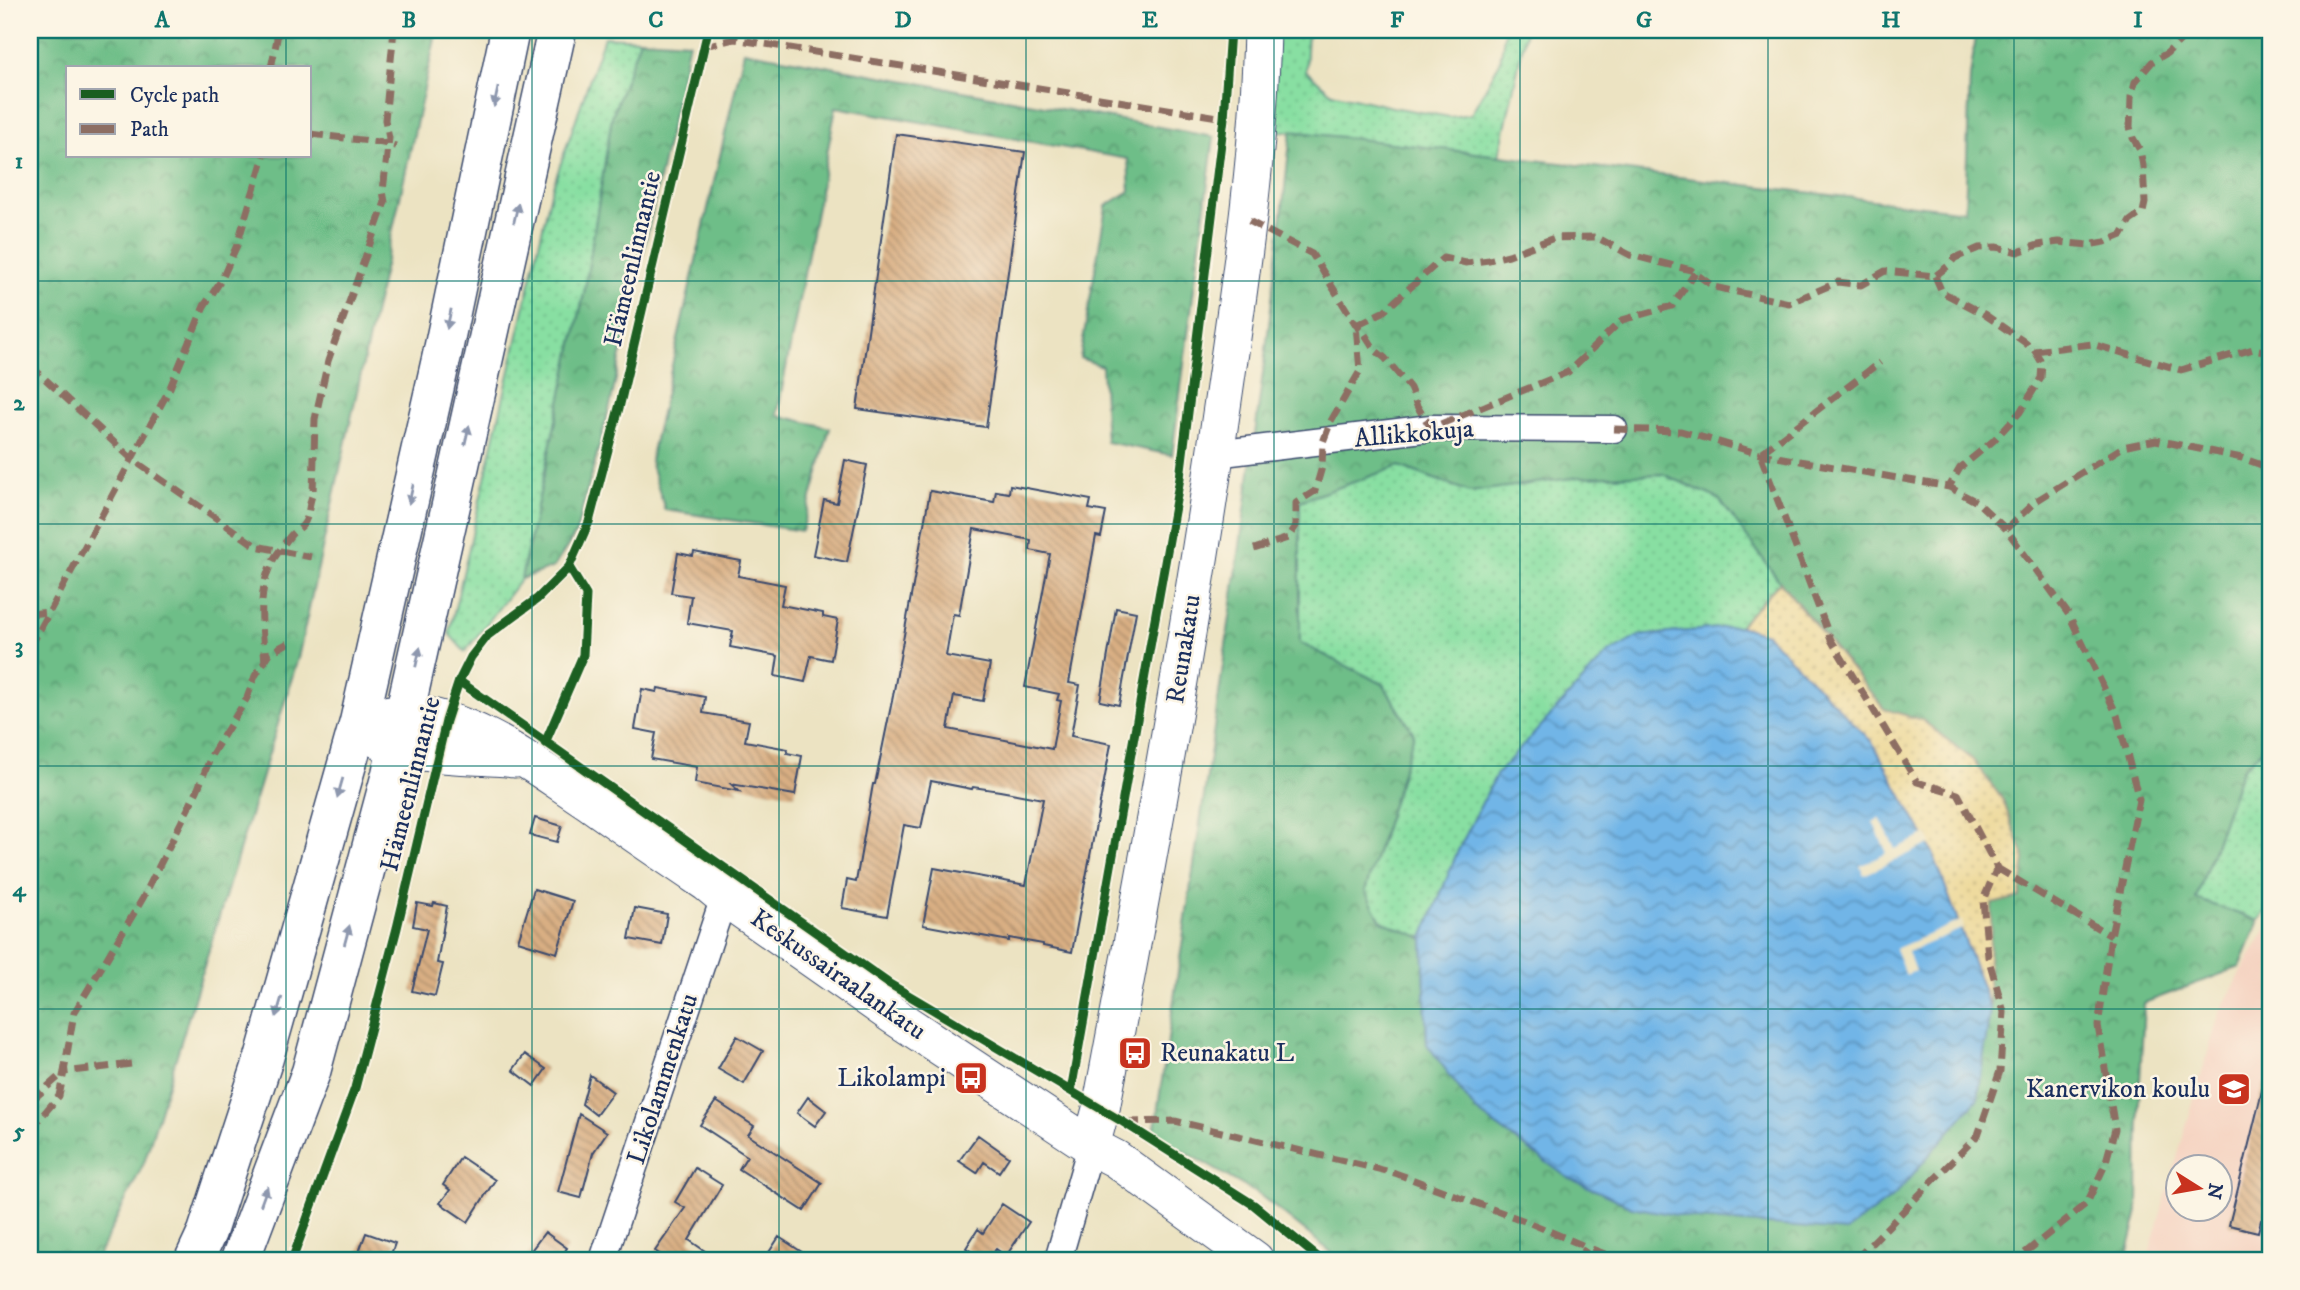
<svg xmlns="http://www.w3.org/2000/svg" width="2300" height="1290" font-family="'IM FELL DW Pica',serif">
<defs>
<pattern id="green-dots" width="8" height="8" patternUnits="userSpaceOnUse" patternTransform="scale(1.75)"><rect width="8" height="8" fill="#88dfa2"/><path d="M2 2h.1M6 6h.1" fill="none" stroke="#75c08e" stroke-width="1.8" stroke-linecap="round"/></pattern>
<pattern id="forest-crowns" width="20" height="18" patternUnits="userSpaceOnUse" patternTransform="scale(1.75)"><rect width="20" height="18" fill="#6ebe88"/><path d="M2 6a3 3 0 1 1 6 0M12 15a3 3 0 1 1 6 0" fill="none" stroke="#5a9b72"/></pattern>
<pattern id="sand-dots" width="8" height="8" patternUnits="userSpaceOnUse" patternTransform="scale(1.75)"><rect width="8" height="8" fill="#eeda9e"/><path d="M2 2h.1M6 6h.1" fill="none" stroke="#ccbb8a" stroke-width="1.8" stroke-linecap="round"/></pattern>
<pattern id="water-waves" width="16" height="10" patternUnits="userSpaceOnUse" patternTransform="scale(1.75)"><rect width="16" height="10" fill="#71b5e7"/><path d="M0 5q4-4 8 0t8 0" fill="none" stroke="#5c94be"/></pattern>
<pattern id="building-back-hatch" width="6" height="6" patternUnits="userSpaceOnUse" patternTransform="scale(1.75)"><rect width="6" height="6" fill="#d9af83"/><path d="M-1 5l2 2M0 0l6 6M5-1l2 2" fill="none" stroke="#af8f6e"/></pattern>
</defs>
<rect width="100%" height="100%" fill="#fcf5e5"/>
<filter id="ink" filterUnits="userSpaceOnUse"><feTurbulence type="fractalNoise" baseFrequency=".0143" numOctaves="2"/><feDisplacementMap in="SourceGraphic" scale="14" xChannelSelector="R" yChannelSelector="G"/><feConvolveMatrix kernelMatrix="1 2 1 2 8 2 1 2 1" color-interpolation-filters="sRGB"/></filter>
<filter id="wash" filterUnits="userSpaceOnUse"><feTurbulence type="fractalNoise" baseFrequency=".00686" numOctaves="4" result="noise"/><feDisplacementMap in="SourceGraphic" scale="28" xChannelSelector="R" yChannelSelector="G"/><feGaussianBlur stdDeviation="1.57" result="paint"/><feColorMatrix in="noise" values="0 0 0 0 0 0 0 0 0 0 0 0 0 0 0 0 0 1.4 0 .05"/><feComposite in="paint" operator="in"/></filter>
<g filter="url(#wash)">
<rect width="100%" height="100%" fill="#ece3c2"/>
<path fill="#f5d3c1" fill-rule="evenodd" d="M2270 921V1260H2147L2220 1011ZM2178 1168H2220V1210H2178Z"/>
<path fill="url(#green-dots)" stroke="#528780" stroke-width="2" d="M1271 30H1308L1306 71 1332 93 1392 107 1450 117 1471 114 1500 62 1505 30H1526L1499 156 1291 131 1265 132Z
M604 37 640 39 612 117 585 289 521 579 465 652 449 634 551 192Z
M1399 466 1470 492 1579 477 1663 474 1719 499 1780 582 1739 626 1639 636 1607 655 1496 775 1457 853 1423 938 1381 921 1365 891 1414 734 1383 684 1300 643V501Z
M2270 742V903L2259 921 2196 899 2242 769Z"/>
<path fill="url(#forest-crowns)" stroke="#447673" stroke-width="2" fill-rule="evenodd" d="M30 30H437L298 658 144 1163 96 1260H30ZM68 68H310V156H68Z
M1977 30H2270V742L2242 769 2196 899 2259 921 2240 967 2144 1003 2139 1100 2138 1211 2126 1260H1341L1261 1196 1154 1134C1203 800 1256 467 1291 131L1965 211 1970 76ZM1399 466 1470 492 1579 477 1663 474 1719 499 1780 582 1884 709 1922 720 1973 760 1992 903 1988 978 1990 1009 1632 1207 1567 1177 1476 1111 1427 1044 1423 938 1381 921 1365 891 1414 734 1383 684 1300 643V501Z
M640 39 689 42 611 402 576 533 554 567 521 579 585 289 612 117Z
M744 51 1214 137 1172 455 1106 442 1102 366 1080 358 1106 206 1130 191 1128 159 836 107 777 415 830 428 802 531 665 510 650 461Z"/>
<path fill="url(#sand-dots)" stroke="#84847e" stroke-width="2" d="M1780 582 1884 709 1922 720 1973 760 2003 800 2025 859 2020 897 1992 904 1988 978 1990 1009 1933 853 1767 634 1739 626Z"/>
<path fill="url(#water-waves)" stroke="#4672a2" stroke-width="2" d="M1739 626 1766 634 1873 743 1933 853 1990 1009 1978 1098 1896 1194 1846 1231 1698 1219 1632 1207 1567 1177 1476 1111 1427 1044 1423 938 1457 853 1496 775 1607 654 1639 636Z"/>
<path fill="#ece3c2" d="M1880 818 1895 849 1927 834 1932 843 1864 875 1860 866 1887 853 1873 822Z
M1962 920 1964 928 1908 952 1915 971 1906 975 1895 949Z"/>
<g id="blocks">
<path fill="url(#building-back-hatch)" fill-rule="evenodd" d="M896 134 1025 152 986 427 857 409Z
M845 460 867 465 847 562 813 555 824 500 837 503Z
M1010 485 1091 500 1089 509 1106 512 1101 537 1096 536 1069 683 1080 685 1071 736 1111 744 1072 952 1043 946V944L1009 938V941L923 925 934 868 1026 885 1043 799 1000 791 973 787 972 789 931 781 921 828 904 825 887 916 842 908 847 880 856 882 873 784H875L893 696 930 491 994 502 996 491 1009 493ZM974 529 1031 540 1030 550 1050 554 1025 687 1059 694 1057 700 1061 701 1052 749 948 729 954 696 983 701 990 664 946 656 953 614 959 615Z
M694 552 741 561 738 576 785 585 781 605 823 613V617L838 620 831 660 811 656 805 682 775 676 778 656 730 647 733 631 687 623 691 596 671 593 678 553 693 556Z
M1116 608 1136 612 1119 705 1100 701Z
M658 688 705 697 703 713 749 721 745 741 788 749 787 753 802 756 795 795 731 784 739 791 695 783 697 767 651 759 656 733 635 729 642 689 657 692Z
M535 818 562 826 557 842 530 835Z
M534 889 573 901 557 953 518 941Z
M417 903 433 906 434 903 447 906 437 963 443 964 435 996 412 991 427 929 413 926Z
M635 908 667 914 662 945 629 939Z
M737 1036 763 1051 744 1084 718 1069Z
M525 1054 546 1069 534 1086 513 1070Z
M590 1075 613 1092 596 1115 582 1104Z
M2264 1083 2270 1084V1211L2268 1222 2261 1220 2258 1232 2229 1225Z
M808 1097 826 1111 815 1126 797 1113Z
M716 1101 754 1126 748 1135 822 1183 804 1211 739 1169 747 1156 700 1125Z
M579 1114 607 1132 593 1153 581 1198 558 1192Z
M978 1135 1009 1157 999 1172 984 1162 977 1173 959 1161Z
M461 1157 495 1180 468 1222 440 1203 450 1190 443 1185Z
M695 1168 722 1185 689 1240 718 1260H668L655 1251 685 1208 675 1202Z
M1002 1204 1029 1222 1006 1256 996 1249 988 1260H984L966 1248 978 1229 983 1233Z
M545 1232 567 1248 559 1260H524Z
M366 1233 395 1243 389 1260H356Z
M779 1237 814 1260H764Z"/>
</g>
</g>
<g filter="url(#ink)">
<use href="#blocks" fill-opacity="0" stroke="#3a4a6d" stroke-width="2"/>
<g fill="none" stroke-linecap="round" stroke-linejoin="round">
<g stroke="#3a4a6d" stroke-width="29">
<path id="street" d="M1215 454 1431 428 1614 429
M603 1260 724 897
M1058 1260 1091 1146"/>
</g>
<g stroke="#3a4a6d" stroke-width="39">
<path id="secondary" d="M359 722C374 718 390 712 406 713 476 719 532 764 588 801 627 829 667 856 707 883L724 897 894 1016 1091 1146 1116 1159 1255 1260
M371 734C397 759 479 754 515 759
M1091 1146 1101 1109C1144 883 1186 656 1219 428 1238 296 1259 164 1262 30"/>
</g>
<g stroke="#3a4a6d" stroke-width="41">
<path id="primary" d="M194 1260 207 1232 264 1058 359 722 442 355 510 30
M240 1260 311 1072 391 774 557 30"/>
</g>
<use href="#street" stroke="#fff" stroke-width="26"/>
<use href="#secondary" stroke="#fff" stroke-width="37"/>
<use href="#primary" stroke="#fff" stroke-width="38"/>
<path stroke="#8d6e63" stroke-width="7" stroke-dasharray="14 7" stroke-linecap="butt" d="M704 46 734 39 1224 118
M271 68 277 39 276 30
M310 134 378 142 396 146
M1249 221 1312 254 1356 325 1364 333 1375 350 1385 358 1410 388 1417 406 1431 428 1568 372 1622 320 1672 306 1695 273
M1935 276 1942 292 1984 314 2023 341 2035 351 2042 363 2041 378 2020 412 1993 441 1960 468 1949 487
M2035 351 2092 344 2181 370 2253 349 2270 352
M30 365 132 459 256 546 311 557
M1614 429 1681 431 1760 454 1949 487 1977 502 2006 529 2069 615 2117 715 2139 800 2111 936 2098 1026 2115 1129 2105 1165 2087 1203 2016 1260
M2006 529 2036 501 2123 447 2156 440 2242 458 2270 468
M1254 549 1288 538 1296 526V503L1315 491 1322 467 1323 442 1331 421 1360 371 1356 325 1383 312 1443 258 1466 263 1489 260 1509 255 1554 238 1596 237 1630 255 1691 270 1714 287 1789 303 1838 282 1861 285 1885 271 1935 276 1948 266 1955 258 1979 248 1997 247 2018 252 2038 245 2059 242 2088 245 2105 242 2122 235 2130 221 2143 212 2145 203 2143 166 2140 150 2133 138 2130 127 2131 97 2135 82 2152 62 2167 53 2191 30
M30 614 50 612
M30 648 169 390 204 306 222 279 237 245 264 156
M265 664C263 629 255 589 275 557 279 551 286 541 291 535 294 531 300 529 303 525 310 516 308 504 313 494L315 419 328 361 385 202 383 191 389 138 385 120 394 30
M1997 868 2111 936
M131 1064 64 1072 74 1013 143 898 197 791 212 754 247 698 255 676 270 653 288 643
M30 1098 37 1096 64 1072
M1126 1122 1175 1121 1395 1173 1530 1223 1587 1247
M30 1130 59 1096 64 1072
M1578 1260 1587 1247 1620 1260
M1857 1260 1860 1255 1978 1135 2000 1071 2004 1012 1988 957 1983 900 1997 868 1958 794 1917 782 1831 640 1760 454 1880 362"/>
<g stroke="#fcf5e5" stroke-width="13">
<path id="cycleway" d="M459 681 888 983 1123 1122 1254 1205 1321 1260
M545 743 583 655 586 595 569 567
M1071 1091 1180 478 1224 118 1230 30
M292 1260 355 1088 397 928 446 721 459 681 471 657 488 635 537 599 569 567 589 522 620 404 708 30"/>
</g>
<use href="#cycleway" stroke="#1b5e20" stroke-width="9"/>
</g>
<defs><path id="oneway-solid" d="M-6-.8H1V-3.2L6.5 0L1 3.2V.8H-6Z" transform="scale(1.75)"/></defs>
<g fill="#8d97ae">
<use href="#oneway-solid" transform="translate(496 97) rotate(102)"/>
<use href="#oneway-solid" transform="translate(516 213) rotate(-77)"/>
<use href="#oneway-solid" transform="translate(449 319) rotate(102)"/>
<use href="#oneway-solid" transform="translate(467 435) rotate(-77)"/>
<use href="#oneway-solid" transform="translate(411 494) rotate(103)"/>
<use href="#oneway-solid" transform="translate(418 657) rotate(-77)"/>
<use href="#oneway-solid" transform="translate(340 788) rotate(106)"/>
<use href="#oneway-solid" transform="translate(347 935) rotate(-75)"/>
<use href="#oneway-solid" transform="translate(279 1007) rotate(106)"/>
<use href="#oneway-solid" transform="translate(264 1196) rotate(-70)"/>
</g>
</g>
<path fill="none" stroke="#0f766e" stroke-width="2" stroke-opacity="0.55" d="M286 30V68M532 30V1260M779 30V1260M1026 30V1260M1274 30V1260M1520 30V1260M1768 30V1260M2014 30V1260M286 156V1260M30 281H2270M30 524H2270M30 766H2270M30 1009H2270"/>
<defs>
<g id="bus-square" transform="scale(1.75)"><rect x="-9" y="-9" width="18" height="18" rx="4" fill="#c8321e" stroke="#fcf5e5"/><path d="M-5-6H5V4H4V6H2V4H-2V6H-4V4H-5ZM-3.5-4V0h7V-4ZM-3.5 1.2v1.5H-2V1.2ZM2 1.2v1.5H3.5V1.2Z" fill="#fff"/></g>
<g id="school-square" transform="scale(1.75)"><rect x="-9" y="-9" width="18" height="18" rx="4" fill="#c8321e" stroke="#fcf5e5"/><path d="M0-5L7-2L0 1L-7-2ZM-4 1L0 2.5L4 1V4Q0 6-4 4Z" fill="#fff"/></g>
</defs>
<g fill-rule="evenodd">
<use href="#bus-square" x="1135" y="1053"/>
<use href="#bus-square" x="971" y="1078"/>
<use href="#school-square" x="2234" y="1089"/>
</g>
<g text-anchor="middle" dominant-baseline="central" stroke-width="5" stroke-linejoin="round" paint-order="stroke">
<g font-size="26" fill="#1b2f5e" stroke="#fcf5e5">
<text transform="translate(633 259) rotate(-77)">Hämeenlinnantie</text>
<text transform="translate(1414 434) rotate(-5)">Allikkokuja</text>
<text transform="translate(1184 649) rotate(-81)">Reunakatu</text>
<text transform="translate(411 784) rotate(-76)">Hämeenlinnantie</text>
<text transform="translate(838 975) rotate(35)">Keskussairaalankatu</text>
<text transform="translate(663 1079) rotate(-72)">Likolammenkatu</text>
</g>
<g font-size="26" fill="#1b2f5e" stroke="#fcf5e5" text-anchor="end">
<text x="1160" y="1053" text-anchor="start">Reunakatu L</text>
<text x="946" y="1078">Likolampi</text>
<text x="2210" y="1089">Kanervikon koulu</text>
</g>
</g>
<rect width="2300" height="1290" fill="none" stroke="#fcf5e5" stroke-width="77"/>
<rect x="66" y="66" width="245" height="91" fill="#fcf5e5" stroke="#a2a6af" stroke-width="2"/>
<rect x="80" y="89" width="35" height="10" fill="#1b5e20" stroke="#a2a6af" stroke-width="2"/>
<text x="130" y="102" font-size="21" fill="#1b2f5e">Cycle path</text>
<rect x="80" y="124" width="35" height="10" fill="#8d6e63" stroke="#a2a6af" stroke-width="2"/>
<text x="130" y="136" font-size="21" fill="#1b2f5e">Path</text>
<g transform="translate(2199 1188) rotate(101)"><circle r="33" fill="#fcf5e5" stroke="#a2a6af" stroke-width="2"/>
<path d="M0-5L12 26L0 18L-12 26Z" fill="#c8321e"/>
<text y="-10" font-size="19" font-weight="bold" text-anchor="middle" fill="#1b2f5e">N</text>
</g>
<rect x="38" y="38" width="2224" height="1214" fill="none" stroke="#0f766e" stroke-width="2.5"/>
<g font-size="23" text-anchor="middle" font-weight="bold" fill="#0f766e">
<text x="162" y="27">A</text>
<text x="409" y="27">B</text>
<text x="656" y="27">C</text>
<text x="903" y="27">D</text>
<text x="1150" y="27">E</text>
<text x="1397" y="27">F</text>
<text x="1644" y="27">G</text>
<text x="1891" y="27">H</text>
<text x="2138" y="27">I</text>
<text x="19" y="168">1</text>
<text x="19" y="410">2</text>
<text x="19" y="653">3</text>
<text x="19" y="896">4</text>
<text x="19" y="1138">5</text>
</g>
</svg>
